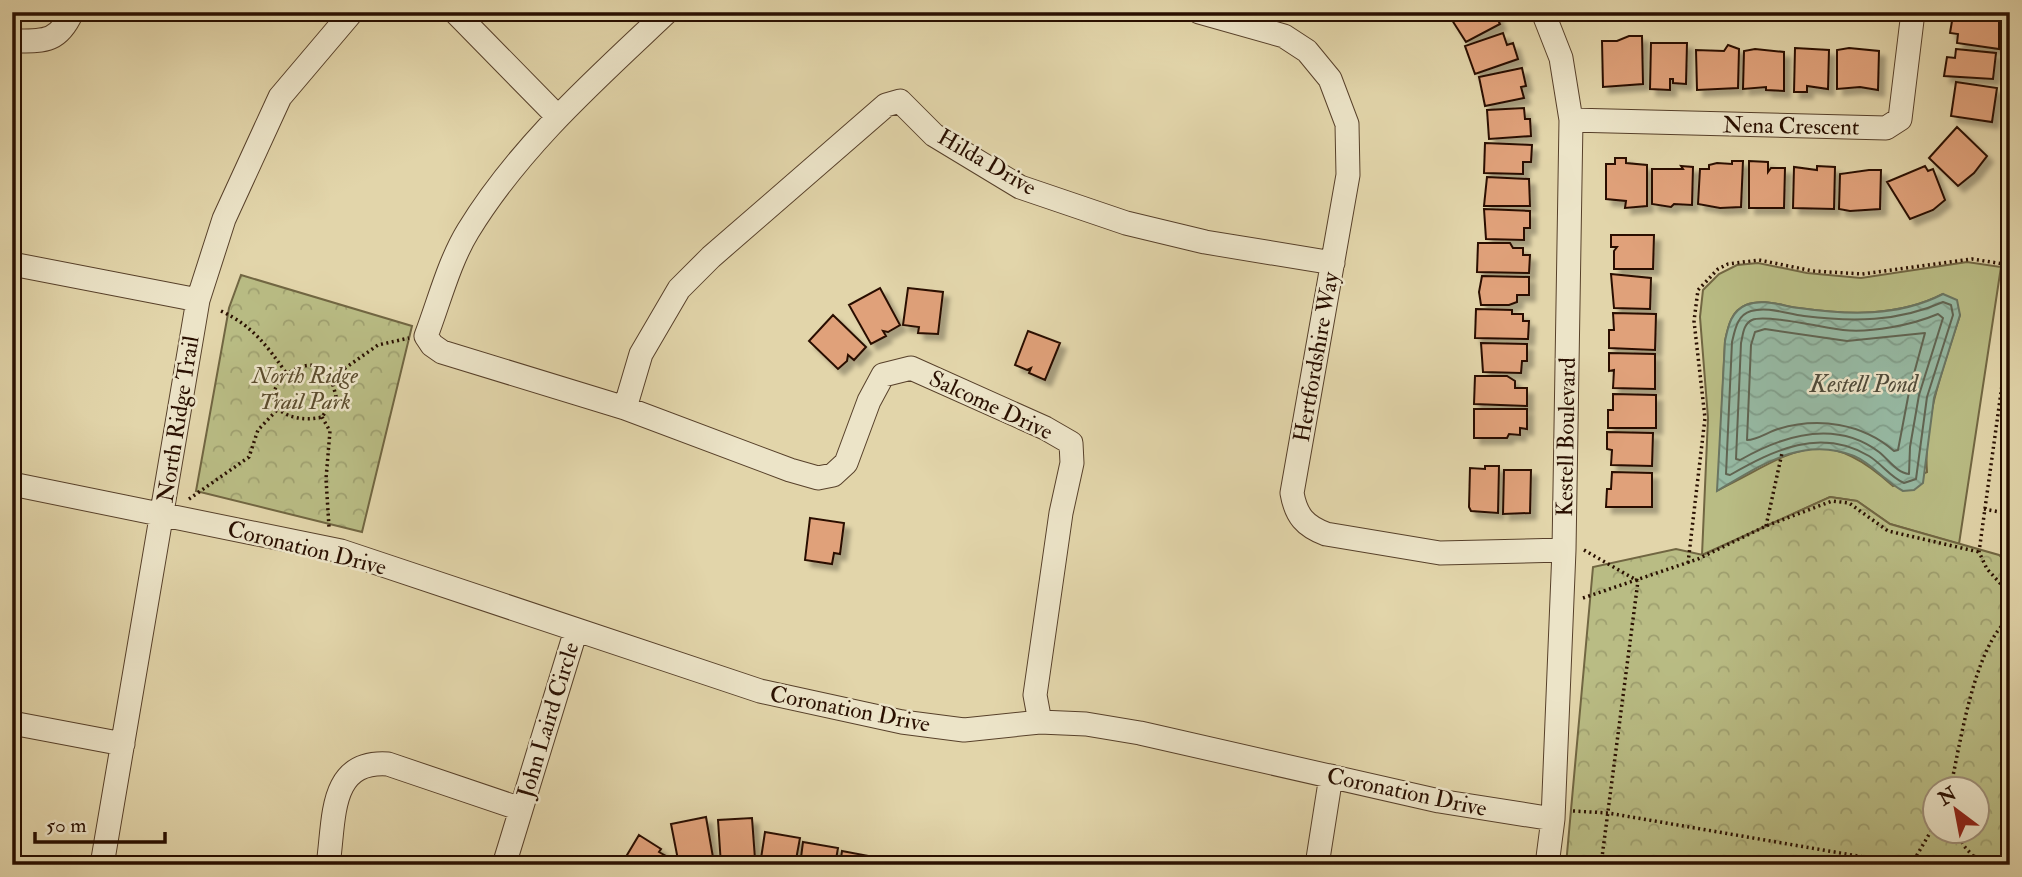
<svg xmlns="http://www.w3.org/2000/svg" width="2022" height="877" font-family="'IM FELL Double Pica',serif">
<defs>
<pattern id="park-crowns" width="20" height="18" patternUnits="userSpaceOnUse" patternTransform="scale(1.75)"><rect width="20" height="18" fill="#b9bc84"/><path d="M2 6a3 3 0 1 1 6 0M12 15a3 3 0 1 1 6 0" fill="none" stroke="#9fa070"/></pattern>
<pattern id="water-waves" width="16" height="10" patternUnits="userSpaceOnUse" patternTransform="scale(1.75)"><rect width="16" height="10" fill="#96b9a3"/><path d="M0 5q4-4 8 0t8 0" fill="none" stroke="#819e8b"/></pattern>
<filter id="shadow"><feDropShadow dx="6" dy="6" stdDeviation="2" flood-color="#0004"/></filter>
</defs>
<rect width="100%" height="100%" fill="#e2d5aa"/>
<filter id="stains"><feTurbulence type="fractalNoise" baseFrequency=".00286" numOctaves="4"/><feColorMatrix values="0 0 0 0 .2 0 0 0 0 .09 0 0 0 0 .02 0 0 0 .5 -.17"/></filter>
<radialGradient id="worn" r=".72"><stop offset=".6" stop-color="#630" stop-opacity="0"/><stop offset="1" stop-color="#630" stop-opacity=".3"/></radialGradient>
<path fill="#b9bc84" stroke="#716642" stroke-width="2" fill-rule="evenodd" d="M1967 262 2001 267 1959 544 1890 524 1857 501 1830 497 1702 555 1708 418 1700 317 1703 290 1719 274 1737 265 1758 263 1807 273 1861 278ZM1943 294 1960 315C1944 366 1923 418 1927 472L1893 486C1819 419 1791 455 1718 490L1725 341C1728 327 1731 311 1746 305 1763 298 1782 306 1799 308 1848 315 1898 317 1943 294Z"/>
<path fill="url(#park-crowns)" stroke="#716642" stroke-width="2" fill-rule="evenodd" d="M241 275 412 326 362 532 196 491 229 308Z
M1830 497 1857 501 1890 524 1999 555 2010 565V865H1566L1593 567 1676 549 1703 555ZM1934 790H1976V832H1934Z"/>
<path fill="url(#water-waves)" stroke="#6a7562" stroke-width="2" d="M1943 294 1957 300 1960 315 1934 398 1923 483 1914 490 1903 491C1885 482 1873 464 1854 456 1803 435 1760 466 1717 491L1725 341C1728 327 1731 311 1746 305 1763 298 1782 306 1799 308 1848 315 1898 317 1943 294Z"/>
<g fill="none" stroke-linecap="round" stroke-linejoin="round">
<path stroke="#606452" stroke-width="2" d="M1943 302 1951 305 1953 315 1927 397 1916 479 1904 483C1890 477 1882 464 1869 456 1820 427 1774 450 1730 475L1726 474 1732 342C1735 330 1737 315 1751 311 1768 306 1787 314 1804 316 1852 322 1898 322 1943 302Z
M1938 314 1943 318 1919 395 1910 447 1909 474C1897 473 1888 459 1879 452 1835 419 1782 436 1740 460L1736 459 1741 343C1743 335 1743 324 1752 320 1765 314 1825 328 1843 330 1871 333 1912 325 1938 314Z
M1765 329 1847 341 1925 333 1909 392 1898 450 1894 451C1862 423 1818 417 1778 429 1768 432 1757 440 1747 440L1751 345 1755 332Z"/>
</g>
<path fill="#e0a17a" stroke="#290f00" stroke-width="2" filter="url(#shadow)" d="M1460 12H1500L1495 14 1500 24 1466 42 1450 17Z
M1953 15 1999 20V49L1957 43 1958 34 1950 33Z
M1503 33 1507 45 1513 43 1518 59 1475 74 1465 46Z
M1629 36H1642L1643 84 1603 87 1602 41H1617Z
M1651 43H1687L1686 84 1673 83V79H1670V90L1650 89Z
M1728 45 1739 49 1738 88 1697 90 1696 50 1724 51Z
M1795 48 1829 50 1828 89 1807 86V92H1794Z
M1849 48 1879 51 1878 90 1860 87 1837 89V50Z
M1755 49 1784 52V91L1766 90V87L1743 89 1744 51Z
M1956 49 1996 53 1993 79 1944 76 1947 57 1955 58Z
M1522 68 1526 86 1521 87 1524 98 1485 106 1479 77Z
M1956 82 1997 88 1992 122 1951 116Z
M1524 108 1525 119H1530L1531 136 1489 139 1487 110Z
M1957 127 1987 156 1974 173 1958 186 1929 158Z
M1485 143 1532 145 1531 162H1523V174L1484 173Z
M1615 158H1626V163L1647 165V206L1625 208 1626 201 1606 199V164H1615Z
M1732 161H1743L1741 207 1720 208 1698 204 1700 169H1709V165L1717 163 1732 164Z
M1749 161 1768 162V172L1771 168H1785L1784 208H1749Z
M1681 166 1693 167 1692 205 1674 204 1671 207 1652 204V169H1683Z
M1817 166 1835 167 1834 209 1793 208 1794 167 1817 170Z
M1925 166 1928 171 1933 169 1945 200 1933 210 1910 219 1887 182Z
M1869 170H1881L1880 209 1850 211 1839 209 1840 174Z
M1487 177 1529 179 1530 206H1484Z
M1484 209 1530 211V228H1524V240L1486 239Z
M1611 235H1654L1653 269H1614V251L1617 247H1611Z
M1478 243H1510L1513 248H1523V255H1530L1529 273 1477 272Z
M1611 274 1651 278 1650 309 1614 308Z
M1482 276 1529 277V295H1517V302L1509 305H1481L1479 292Z
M880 288 900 325 888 332 883 331 886 336 871 344 849 305Z
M908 288 943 292 938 334 918 333 919 327 903 325Z
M1476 309 1512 310V314H1523V321H1529L1528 339 1475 338Z
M1613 313 1656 314 1655 350 1609 348V330H1614Z
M833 315 866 347 854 360 848 355 847 361 838 369 809 341Z
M1028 331 1060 343 1045 380 1029 373 1031 368 1027 370 1015 365Z
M1481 343 1527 344V361H1522L1521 373 1483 372Z
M1609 353 1655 354V389L1613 388 1614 370 1609 371Z
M1475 376H1507L1515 381V388H1527V406L1474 404Z
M1613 394 1656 395V428H1608V410H1613Z
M1474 409H1527V429L1520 428V435L1509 434 1507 438H1474Z
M1607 432 1653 433 1652 466 1611 465 1612 450 1607 449Z
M1485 466H1499L1498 513 1471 511 1469 507 1470 468 1485 469Z
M1504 470H1531L1530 513 1503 514Z
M1612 472 1652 473V507H1606L1607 489H1611Z
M810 518 844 523 840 554 834 553 832 564 805 560Z
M706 817 714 863 679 865 671 824Z
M752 818 755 859 721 865 718 820Z
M765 832 800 838 795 865H760Z
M639 835 661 849 659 852 673 860 671 865H621Z
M803 842 838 848 835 865H800Z
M842 851 874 857 873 865H840Z"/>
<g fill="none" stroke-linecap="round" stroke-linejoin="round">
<g stroke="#57402a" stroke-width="25">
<path id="minor" d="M455 12 558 117
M667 12C595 80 520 146 468 231 449 262 439 302 426 336L432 345 442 352 625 408 790 470 818 478 833 475 846 463 869 401 883 375 911 368 1045 428 1071 443 1072 463 1061 513 1035 695 1040 722
M1199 12 1284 36 1307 51 1330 79 1347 124 1348 175 1292 493C1296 516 1305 526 1326 534L1440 553 1564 550
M1543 12 1561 58 1571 120 1564 550 1553 819 1547 865
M12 41C44 41 58 43 72 12
M1571 120 1886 128 1900 119 1913 12
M12 264 198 300
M625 408 641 354 679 289 711 257 886 105 900 101 934 135 1020 187 1126 223 1205 242 1333 263
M12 484 341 551 760 691 902 722 964 730 1040 722 1086 724 1140 733 1439 801 1553 819
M12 723 123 744
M102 865 198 300 224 219 280 97 352 12
M328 865C335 819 328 760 388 764L521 809
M504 865 576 630
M1317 865 1331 776"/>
</g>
<path stroke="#290f00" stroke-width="3.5" stroke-dasharray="2 3.5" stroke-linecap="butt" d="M221 311C253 326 267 346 287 374 252 405 291 425 322 417L336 396 331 378 321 366C306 364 299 366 287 374
M2010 327 1979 552 1987 569 2010 594
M331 378 378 345 409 338
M322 417 330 431 326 479 329 527
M189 499 249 457 258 430 278 409
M1984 509 2010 514
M1766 526 1782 453
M1584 550 1638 581
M1688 563 1705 418 1694 321 1698 290 1718 269 1728 264 1759 260 1813 271 1862 274 1972 259 2010 265
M1583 598 1698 559 1766 526 1832 501 1849 503 1888 531 1979 552
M1950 790C1960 746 1974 645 2010 618
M1573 811 1608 813 1910 865
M1957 832 1964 846 1973 856
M1601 865 1638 581
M1911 865 1934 826
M1947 865 1973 856 2010 862"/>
<use href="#minor" stroke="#ece4c8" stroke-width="23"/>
</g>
<g text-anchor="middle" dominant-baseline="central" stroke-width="5" stroke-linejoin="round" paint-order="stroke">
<g font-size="23" fill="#290f00" stroke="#ece4c8">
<text transform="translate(1791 126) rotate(1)">Nena Crescent</text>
<text transform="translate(987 162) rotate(30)">Hilda Drive</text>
<text transform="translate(1316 357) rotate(-80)">Hertfordshire Way</text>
<text transform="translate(991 405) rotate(25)">Salcome Drive</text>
<text transform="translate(178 419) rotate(-81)">North Ridge Trail</text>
<text transform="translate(1566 437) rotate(-89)">Kestell Boulevard</text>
<text transform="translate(307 548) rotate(14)">Coronation Drive</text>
<text transform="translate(850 709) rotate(11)">Coronation Drive</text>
<text transform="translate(548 720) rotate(-73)">John Laird Circle</text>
<text transform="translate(1407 792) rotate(12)">Coronation Drive</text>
</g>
<g font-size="23" font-style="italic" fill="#5b4c2e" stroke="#ece4c8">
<text x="305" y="375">North Ridge<tspan x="305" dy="26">Trail Park</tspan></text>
</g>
<g font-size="24" font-style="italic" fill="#4f4a39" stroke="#ece4c8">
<text x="1864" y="384">Kestell Pond</text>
</g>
</g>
<rect width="2022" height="877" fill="none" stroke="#e2d5aa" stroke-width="42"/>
<rect x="14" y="14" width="1994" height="849" fill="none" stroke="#290f00" stroke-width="3.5"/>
<rect x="21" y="21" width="1980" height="835" fill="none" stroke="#290f00" stroke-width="2"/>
<g transform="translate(1956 810) rotate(328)"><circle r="33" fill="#ece4c8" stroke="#9e8f78" stroke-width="2"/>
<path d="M0-5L12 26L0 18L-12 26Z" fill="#8f2418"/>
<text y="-10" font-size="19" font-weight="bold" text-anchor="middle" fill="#290f00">N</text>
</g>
<path d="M35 832v10h130v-10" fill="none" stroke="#290f00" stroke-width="3.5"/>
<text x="46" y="832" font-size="21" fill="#290f00" stroke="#ece4c8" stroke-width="5" paint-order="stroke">50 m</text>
<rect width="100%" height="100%" filter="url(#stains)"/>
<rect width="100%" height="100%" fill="url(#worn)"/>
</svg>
